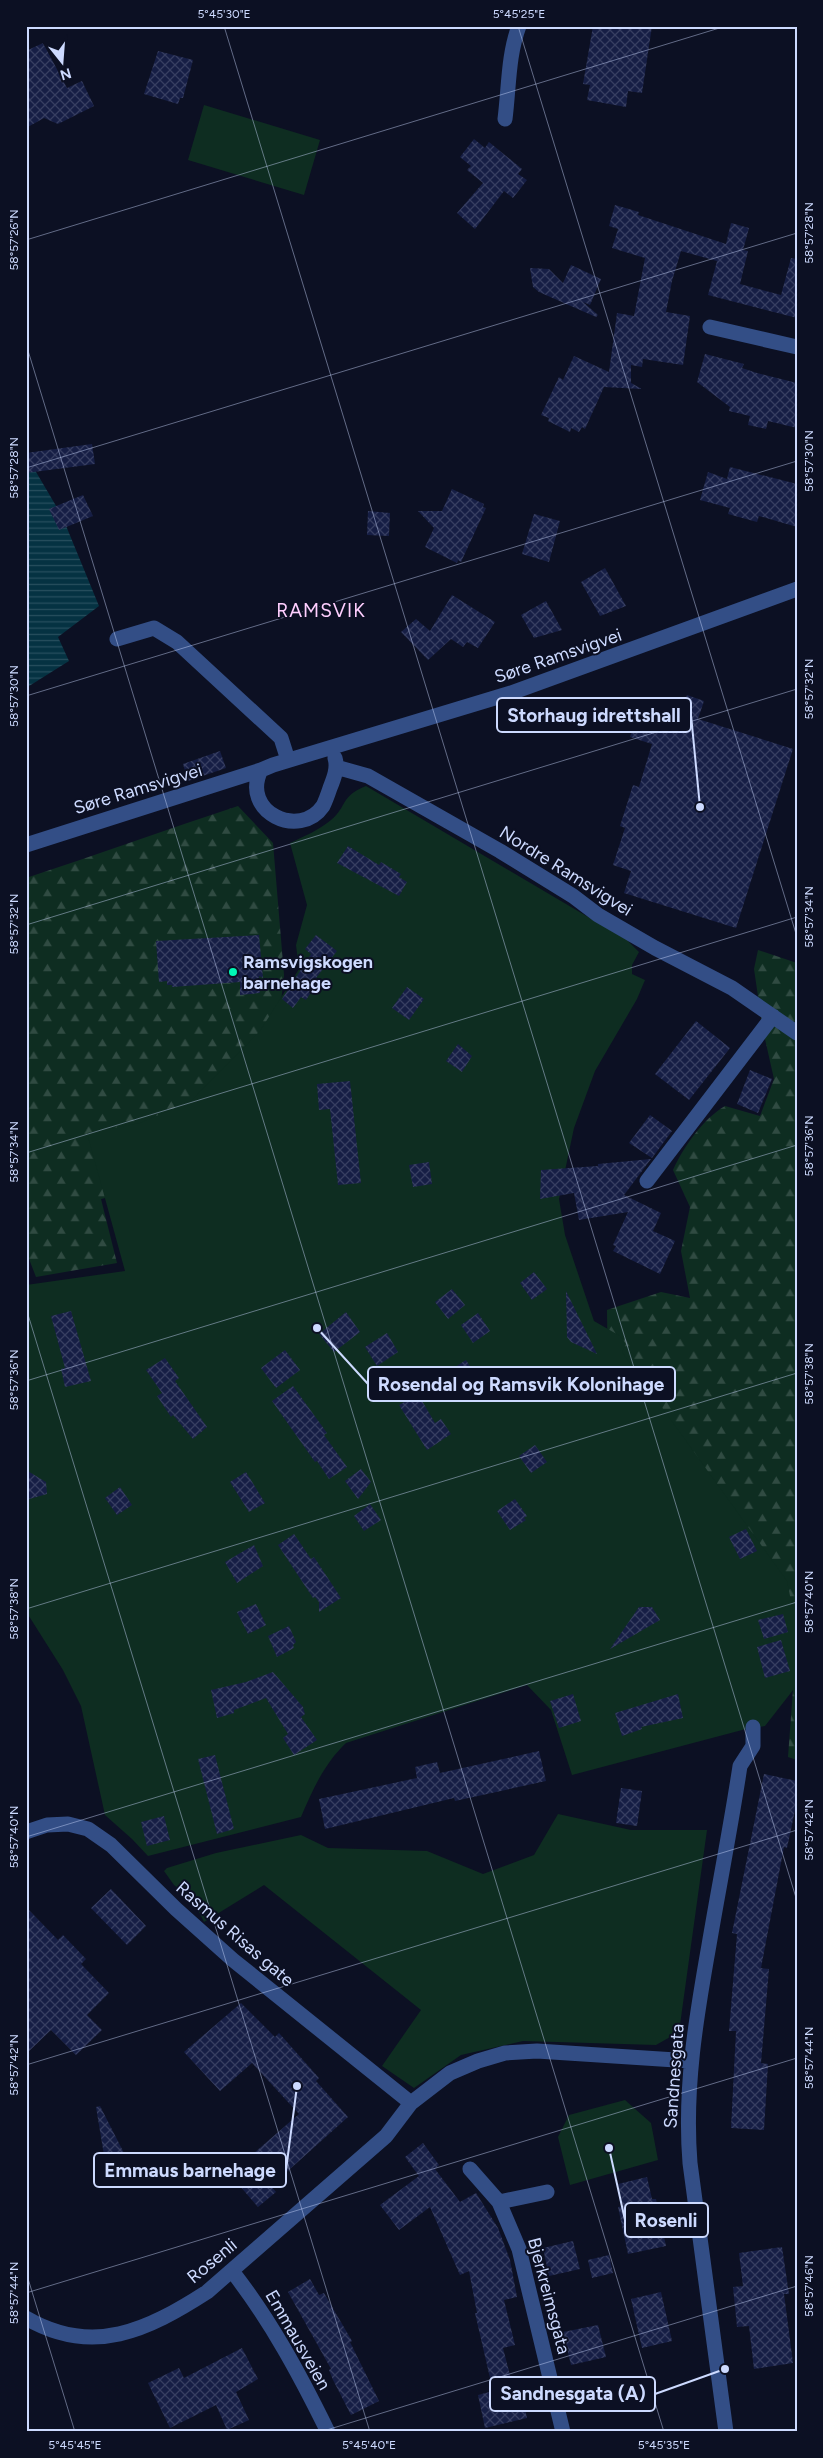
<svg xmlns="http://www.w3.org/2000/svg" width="823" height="2458" font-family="Figtree,sans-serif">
<defs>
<pattern id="forest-firs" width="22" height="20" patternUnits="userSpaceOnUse" patternTransform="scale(1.25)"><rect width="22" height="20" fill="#0e2d21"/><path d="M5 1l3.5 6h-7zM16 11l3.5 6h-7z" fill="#304b42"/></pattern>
<pattern id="water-rules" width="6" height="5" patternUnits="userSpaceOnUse" patternTransform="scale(1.25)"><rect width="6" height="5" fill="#053242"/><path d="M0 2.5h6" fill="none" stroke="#284f5e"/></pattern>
<pattern id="building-cross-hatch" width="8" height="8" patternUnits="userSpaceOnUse" patternTransform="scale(1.25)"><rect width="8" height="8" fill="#161e45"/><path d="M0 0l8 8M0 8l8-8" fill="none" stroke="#373e61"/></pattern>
</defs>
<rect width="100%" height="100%" fill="#0c1023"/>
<path fill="url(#forest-firs)" d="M238 806 273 843 284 975 281 1002 302 1122 124 1194 101 1199 117 1263 36 1277 26 1251V878C97 855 167 829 238 806Z
M758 950 797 963V1760L788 1757 796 1649 608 1383 607 1310 661 1292 690 1298 681 1251 690 1207 673 1170C684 1146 703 1119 725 1106L760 1116 774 1079 763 1030 754 969Z"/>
<path fill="#0e2d21" d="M204 105 320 140 304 195 188 160Z
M366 786 627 940 639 952 632 965V974L645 980 637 999 595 1071 574 1128 559 1199 565 1235 594 1321 620 1336 626 1344 622 1352 787 1581 797 1631V1685L765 1726 746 1729 572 1775 551 1710 527 1685 346 1743C324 1764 313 1789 301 1817L148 1856 132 1839 105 1815 81 1706 63 1670 27 1613 26 1285 125 1271 87 1133 140 1123 191 1101 260 1031 299 969 296 945 307 905 290 843C305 836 319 830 331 820 348 806 339 797 366 786Z
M558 1814 631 1830H707L679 2032 656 2045 523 2041 461 2055 414 2088 382 2066 421 2010 264 1885 204 1922 193 1900 174 1885 164 1871 167 1868 216 1853 301 1835 328 1848 427 1851 483 1874 534 1855Z
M625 2100 651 2123 658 2160 570 2185 558 2137 569 2115Z"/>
<path fill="url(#water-rules)" d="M26 448 29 460 62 516 99 606 58 637 69 661 26 688Z"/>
<path fill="url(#building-cross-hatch)" d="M593 26H652L642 93 628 91 626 107 587 100 590 85 583 84Z
M43 43 67 88 82 81 94 106 58 124 44 118 26 128V51Z
M158 51 193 60 183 98H180L178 104 144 94Z
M474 139 485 148 489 142 522 169 518 174 527 180 513 198 504 191 475 229 457 213 483 183 467 170 471 166 460 157Z
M615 205 639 212 638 215 726 244 731 223 749 228 743 250 748 251 740 284 781 295 791 258 797 259V318L708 295 717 261 681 251 672 281 666 312 690 316 683 365 643 359 642 367 631 365V383L642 389 604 387 585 429 582 427 579 432 571 428 570 432 548 421 549 418 541 415 559 377 563 380 574 356 609 372 617 313 634 316 645 258 612 248 618 229 609 226Z
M571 265 601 279 590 305 583 302 598 315 596 317 539 292 533 287 530 268 549 269 563 283Z
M705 354 744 364 742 368 757 373 797 383V428L768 421 766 429 748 425 750 416 729 411 730 407 697 382Z
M92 444 95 464 26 473V453Z
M730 467 797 484V527L759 516 757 522 728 514 730 508 700 500 708 472 727 479Z
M452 489 484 504 483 507 486 508 461 562 458 560 457 563 425 547 434 528 418 511H442Z
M83 495 93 516 59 530 49 509Z
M368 511 390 513 389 536 367 535Z
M534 514 560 521 549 562 522 554Z
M605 568 626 606 600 616 581 582Z
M452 595 495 622 478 648 467 642 463 647 451 639 428 660 401 632 416 619 430 631Z
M546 601 562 630 534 638 521 615Z
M687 695 704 701 698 719 793 749 736 928 624 893 631 871 613 865 625 828 620 826 633 785 639 787 652 744 630 737 635 719 657 725 663 710 681 715Z
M220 751 226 768 188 781 183 764Z
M348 846 379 865 381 862 401 874 399 877 407 882 399 896 337 863Z
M259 935 263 978 259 976 260 993 240 995V982L172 987V985H167V981L159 982 156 941Z
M316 935 337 951 316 978 319 980 306 1000 301 997 293 1008 282 999 311 954 305 949Z
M407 987 424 999 409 1020 392 1008Z
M696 1021 730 1048 689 1100 655 1074Z
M458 1044 472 1056 462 1072 446 1061Z
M750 1070 772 1079 758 1113 737 1104Z
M350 1081 361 1183 338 1185 330 1109 319 1110 317 1084Z
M650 1115 672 1131 652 1158 629 1143Z
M651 1159 624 1195 661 1213 653 1231 675 1241 660 1274 613 1251 616 1246 613 1245 628 1212 579 1220 574 1193 540 1199 541 1170 598 1166V1164Z
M429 1162 432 1184 413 1187 409 1165Z
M534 1272 547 1289 532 1300 520 1283Z
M452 1289 465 1305 448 1319 435 1302Z
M566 1291 597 1354 571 1342 567 1337Z
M71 1311 91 1381 65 1387 61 1369 65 1368 51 1316Z
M346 1312 360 1332 334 1352 319 1334Z
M478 1313 490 1331 473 1343 461 1325Z
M387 1333 398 1352 377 1366 365 1347Z
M285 1350 300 1370 276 1388 261 1368Z
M165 1358 179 1378 175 1381 207 1427 193 1439 173 1415 171 1417 157 1396 162 1393 146 1370Z
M466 1360 478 1379 462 1390 449 1371Z
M293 1386 327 1433 324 1435 347 1467 329 1479 317 1461 315 1462 272 1401Z
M418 1394 435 1423 441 1419 451 1434 427 1450 399 1405Z
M535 1445 547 1462 531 1473 519 1456Z
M361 1469 371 1482 358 1499 345 1481Z
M26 1470 46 1482 47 1494 26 1500Z
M246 1472 265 1503 249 1512 230 1482Z
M120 1487 132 1505 117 1515 105 1498Z
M515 1499 527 1516 524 1518 526 1520 510 1530 497 1511Z
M370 1504 381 1520 364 1531 354 1516Z
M746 1529 757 1551 740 1559 729 1537Z
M294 1534 311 1559 314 1557 341 1598 319 1612V1602L315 1597 313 1598 278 1545Z
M254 1545 263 1566 237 1583 225 1562Z
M256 1604 266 1625 248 1634 237 1612Z
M639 1607H652L660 1620 610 1649Z
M783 1614 788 1632 764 1639 758 1620Z
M289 1626 296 1642 293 1645 294 1648 277 1657 268 1636Z
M781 1640 790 1671 765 1678 757 1647Z
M273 1672 303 1707 305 1714 301 1717 317 1740 294 1755 283 1738 288 1734 266 1698 234 1710V1713L217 1718 211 1690 246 1682Z
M573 1694 581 1721 559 1728 550 1701Z
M678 1694 683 1718 641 1727 642 1729 622 1736 615 1713Z
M539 1751 546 1781 455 1801 454 1798 325 1829 319 1799 417 1778 415 1767 437 1762 440 1773Z
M215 1755 234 1829 217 1834 198 1759Z
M764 1774 797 1781V1801L787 1848 784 1847 761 1968 769 1969 761 2063 768 2064 764 2130 731 2128 736 2031H729L737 1934 732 1933Z
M621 1788 642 1791 637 1826 616 1823Z
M164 1816 170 1840 147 1846 141 1822Z
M111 1889 146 1926 127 1945 91 1908Z
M26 1907 58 1940 63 1935 86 1959 81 1964 109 1993 87 2015 102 2030 76 2055 51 2030 26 2054Z
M241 2003 275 2037 279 2033 319 2078 316 2081 348 2117 271 2186 276 2192 258 2207 226 2170 244 2155 247 2159 299 2114 252 2063 220 2091 184 2052Z
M100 2106 124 2153 105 2161 96 2107Z
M423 2143 439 2165 435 2169 460 2202 476 2193 498 2228 510 2260 517 2297 504 2300 515 2345 503 2348 513 2387 520 2385 527 2418 485 2428 478 2395 493 2391 475 2313H477L469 2271 460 2275 430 2207 399 2230 380 2205 419 2176 405 2157Z
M647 2177 652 2199H656L666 2246 628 2254 618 2207 623 2206 618 2184Z
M573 2241 580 2269 549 2276 543 2248Z
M782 2247 789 2294H784L793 2363 754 2369 749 2326 737 2327 733 2287 743 2286 739 2253Z
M609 2255 613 2273 592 2278 588 2260Z
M310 2279 319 2295 324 2293 352 2341 350 2342 379 2401 351 2415 333 2380 329 2370 331 2369 288 2292Z
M661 2292 672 2341 642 2348 631 2299Z
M598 2325 606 2357 571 2365 563 2332Z
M242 2348 258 2379 236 2392 249 2420 227 2430 216 2405 170 2428 148 2383 179 2368 184 2378Z"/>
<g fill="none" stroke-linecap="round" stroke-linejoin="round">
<path stroke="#334e86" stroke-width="15" d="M505 119C509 88 508 55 519 26
M710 327 797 347
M117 639 154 628 177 642 281 738 288 760
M336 767 368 776 500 851 573 896 598 915 655 948 732 988 797 1033
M261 770C240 812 300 840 323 806 326 800 328 794 330 788 334 778 338 768 335 758
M26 845 261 770 273 765 511 693 797 589
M647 1181 773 1016
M26 1832 47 1825 68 1824 88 1829 111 1845 176 1909 233 1960 411 2103
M470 2169 499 2202 519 2249 563 2432
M499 2202 547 2192
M232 2271C271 2321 300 2375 328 2432
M26 2318C93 2357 148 2330 207 2292L386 2136 411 2103 450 2073 478 2061 505 2053 537 2051 691 2061
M726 2432 690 2163C684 2089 696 2018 709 1945 719 1886 731 1826 740 1766L753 1746V1727"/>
</g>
<path fill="none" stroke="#cddaff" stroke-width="1" stroke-opacity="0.45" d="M224 26 797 1901M518 26 797 937M26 240 726 26M26 344 664 2432M26 468 797 233M26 696 797 461M26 925 797 689M26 1153 797 917M26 1308 370 2432M26 1381 797 1145M26 1609 797 1373M26 1837 797 1602M26 2065 797 1830M26 2272 75 2432M26 2293 797 2058M320 2432 797 2286"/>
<circle fill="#00f8b6" stroke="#0c1023" stroke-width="2" cx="233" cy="972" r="5"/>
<g text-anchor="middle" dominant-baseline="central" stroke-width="4" stroke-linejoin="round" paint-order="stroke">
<g font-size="18" fill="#cddaff" stroke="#0c1023">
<text transform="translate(558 656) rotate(-19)">Søre Ramsvigvei</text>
<text transform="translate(138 789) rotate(-17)">Søre Ramsvigvei</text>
<text transform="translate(566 871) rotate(32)">Nordre Ramsvigvei</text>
<text transform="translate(235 1934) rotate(41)">Rasmus Risas gate</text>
<text transform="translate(674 2076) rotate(-86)">Sandnesgata</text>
<text transform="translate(212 2261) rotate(-40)">Rosenli</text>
<text transform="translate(549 2296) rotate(75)">Bjerkreimsgata</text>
<text transform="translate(298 2340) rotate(60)">Emmausveien</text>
</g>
<g font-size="18" font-weight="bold" fill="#cddaff" stroke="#0c1023" text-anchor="start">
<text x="243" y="962">Ramsvigskogen<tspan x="243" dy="21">barnehage</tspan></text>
</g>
<g font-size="19" letter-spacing="1" fill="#ffcfff" stroke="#0c1023">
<text x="321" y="610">RAMSVIK</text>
</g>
</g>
<path fill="none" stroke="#cddaff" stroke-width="2" d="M700 807L691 715M317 1328L368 1384M297 2086L286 2170M609 2148L625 2220M725 2369L655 2394"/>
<g fill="#cddaff" stroke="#0c1023" stroke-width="2">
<circle cx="700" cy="807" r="5"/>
<circle cx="317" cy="1328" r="5"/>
<circle cx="297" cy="2086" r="5"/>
<circle cx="609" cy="2148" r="5"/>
<circle cx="725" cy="2369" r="5"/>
</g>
<g fill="#0c1023" stroke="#cddaff" stroke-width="2">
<rect x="497" y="698" width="194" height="34" rx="5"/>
<rect x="368" y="1367" width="307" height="34" rx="5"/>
<rect x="94" y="2153" width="192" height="34" rx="5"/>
<rect x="625" y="2203" width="83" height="34" rx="5"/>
<rect x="490" y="2377" width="165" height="34" rx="5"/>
</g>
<g font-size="19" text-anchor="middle" font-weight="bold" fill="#cddaff">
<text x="594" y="722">Storhaug idrettshall</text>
<text x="521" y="1391">Rosendal og Ramsvik Kolonihage</text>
<text x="190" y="2177">Emmaus barnehage</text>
<text x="666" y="2227">Rosenli</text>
<text x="573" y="2400">Sandnesgata (A)</text>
</g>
<rect width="823" height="2458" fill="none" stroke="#0c1023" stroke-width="55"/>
<g transform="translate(62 62) rotate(163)" stroke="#0c1023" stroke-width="4" paint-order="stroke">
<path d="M0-4L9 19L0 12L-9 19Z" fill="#cddaff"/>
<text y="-8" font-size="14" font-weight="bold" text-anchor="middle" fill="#cddaff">N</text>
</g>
<rect x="28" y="28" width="768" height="2402" fill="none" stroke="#cddaff" stroke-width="2"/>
<g font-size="12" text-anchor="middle" fill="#cddaff">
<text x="224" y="18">5°45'30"E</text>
<text x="519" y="18">5°45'25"E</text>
<text transform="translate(809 233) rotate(-90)" y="4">58°57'28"N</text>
<text transform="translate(14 240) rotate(-90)" y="4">58°57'26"N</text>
<text transform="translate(809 461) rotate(-90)" y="4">58°57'30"N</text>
<text transform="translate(14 468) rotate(-90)" y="4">58°57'28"N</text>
<text transform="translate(809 689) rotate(-90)" y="4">58°57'32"N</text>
<text transform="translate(14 696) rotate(-90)" y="4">58°57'30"N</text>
<text transform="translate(809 917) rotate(-90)" y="4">58°57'34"N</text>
<text transform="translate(14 924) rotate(-90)" y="4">58°57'32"N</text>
<text transform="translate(809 1146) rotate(-90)" y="4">58°57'36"N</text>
<text transform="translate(14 1152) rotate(-90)" y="4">58°57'34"N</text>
<text transform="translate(809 1374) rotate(-90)" y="4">58°57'38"N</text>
<text transform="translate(14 1380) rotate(-90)" y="4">58°57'36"N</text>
<text transform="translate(809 1602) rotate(-90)" y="4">58°57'40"N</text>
<text transform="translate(14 1609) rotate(-90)" y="4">58°57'38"N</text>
<text transform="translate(809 1830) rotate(-90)" y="4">58°57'42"N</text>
<text transform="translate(14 1837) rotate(-90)" y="4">58°57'40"N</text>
<text transform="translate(809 2058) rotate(-90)" y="4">58°57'44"N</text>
<text transform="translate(14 2065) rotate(-90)" y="4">58°57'42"N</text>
<text transform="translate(809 2286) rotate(-90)" y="4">58°57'46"N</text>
<text transform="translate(14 2293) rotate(-90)" y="4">58°57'44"N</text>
<text x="75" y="2449">5°45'45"E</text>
<text x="369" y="2449">5°45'40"E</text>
<text x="664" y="2449">5°45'35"E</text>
</g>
</svg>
